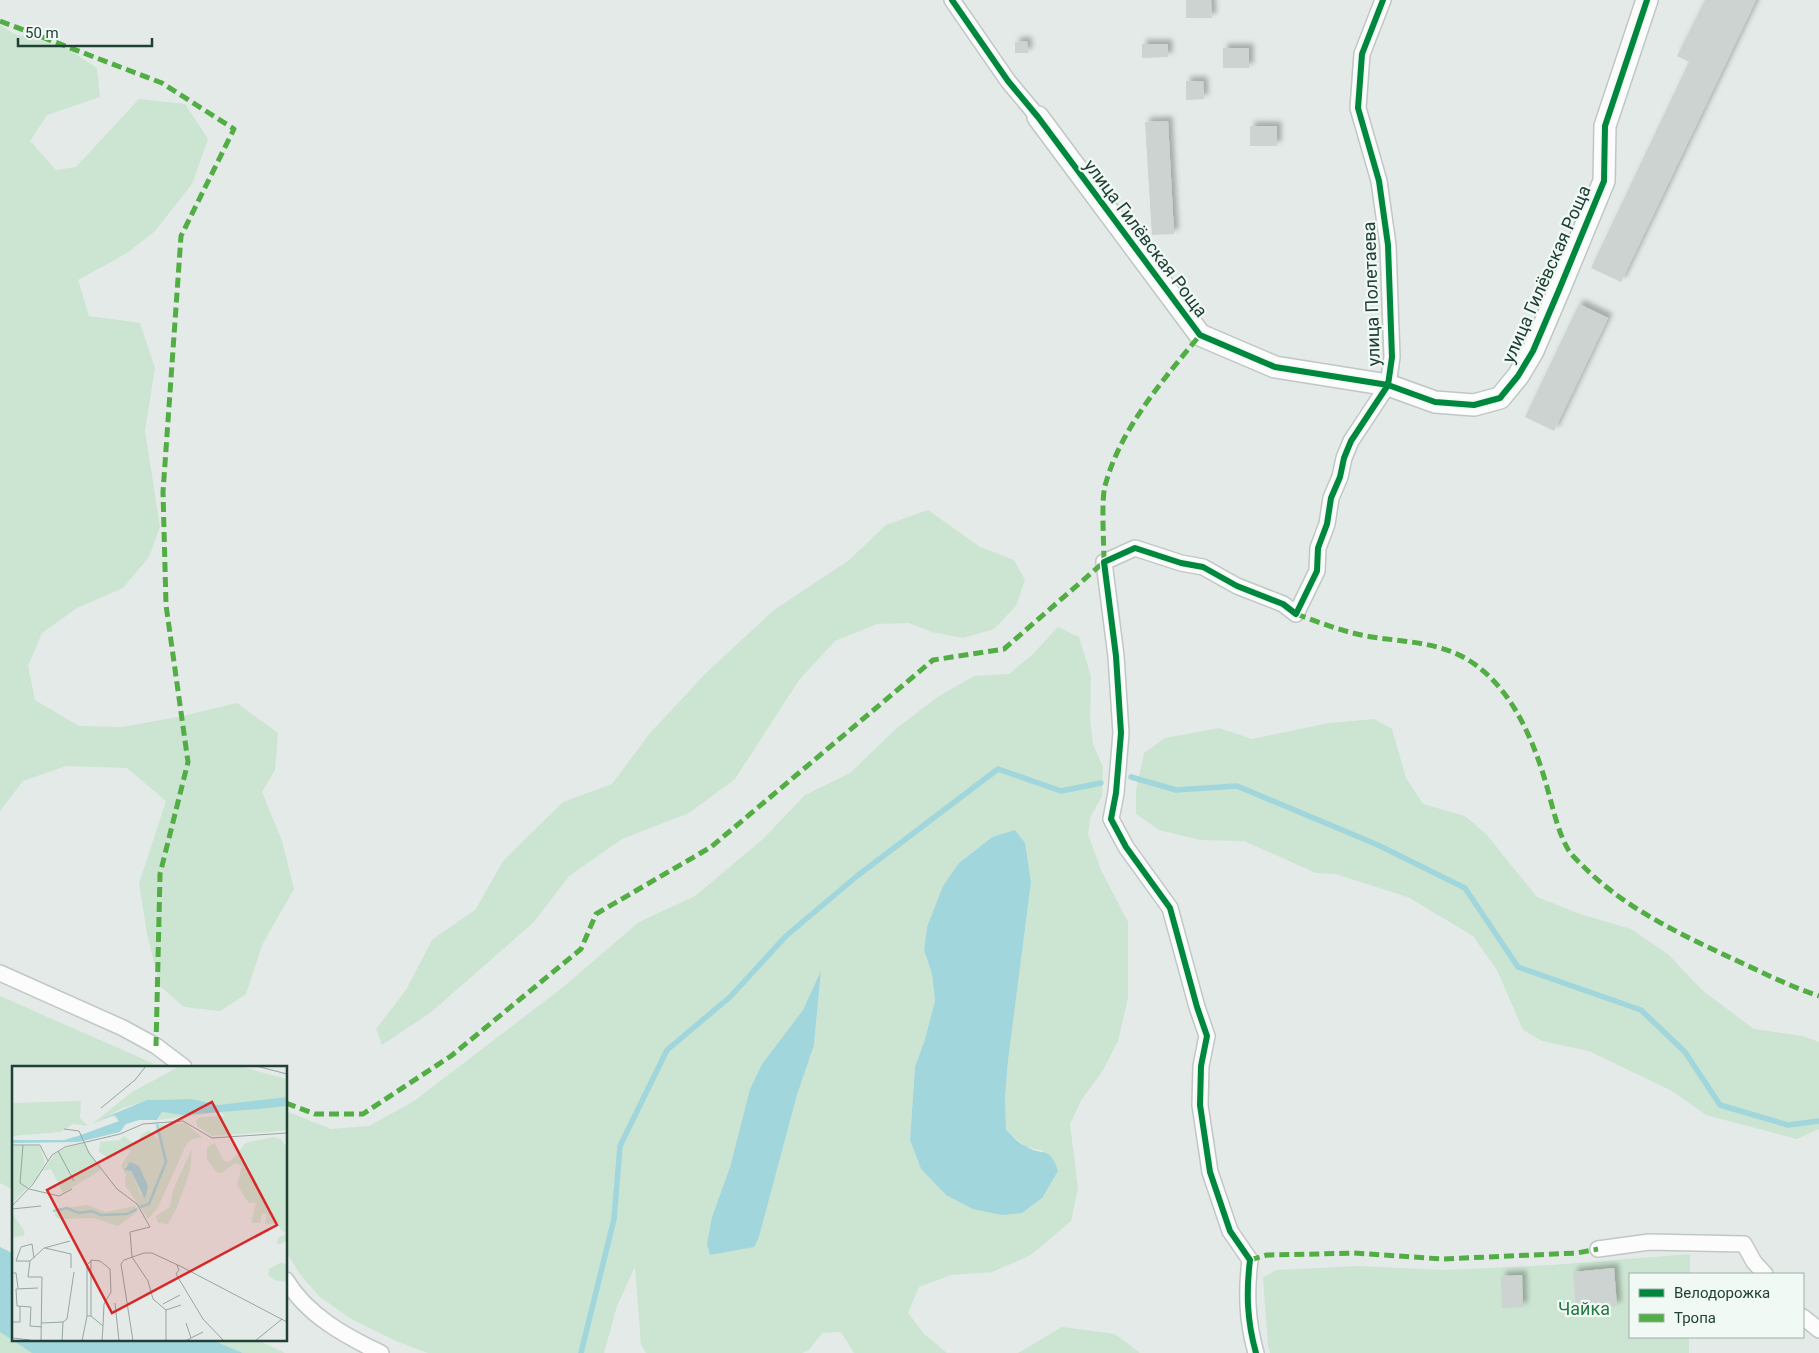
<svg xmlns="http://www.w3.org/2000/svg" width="1819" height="1353" font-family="Roboto,sans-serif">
<defs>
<filter id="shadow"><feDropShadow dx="4.5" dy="-4.5" stdDeviation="2.5" flood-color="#0004"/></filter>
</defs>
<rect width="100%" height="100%" fill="#e4eae7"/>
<path fill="#cce4d2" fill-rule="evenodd" d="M0 25 14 34 63 46 97 68 100 97 47 115 30 141 56 170 76 167 139 99 185 104 208 139 192 184 155 231 127 253 78 280 89 316 140 323 155 368 145 431 160 527 149 557 123 588 77 608 42 633 28 666 35 700 79 726 122 727 183 716 237 703 278 733 275 770 262 792 282 841 294 889 262 945 246 994 220 1011 184 1007 160 986 147 934 139 883 166 801 127 768 66 766 23 781 0 811Z
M928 510 980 547 1014 560 1025 580 1016 606 994 629 963 638 932 632 909 623 877 624 835 641 799 680 735 779 689 813 622 839 569 876 534 922 430 1013 382 1045 376 1029 406 990 432 940 476 909 503 861 563 802 612 784 650 733 707 672 774 610 848 561 886 525Z
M1058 627 1079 637 1091 676 1090 718 1093 744 1103 767 1102 796 1090 818 1088 834 1101 870 1128 922V998L1118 1041 1102 1072 1082 1099 1070 1124 1078 1188 1071 1221 1031 1255 992 1272 951 1275 919 1287 908 1313 924 1334 947 1353H854L841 1332 822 1333 809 1350 802 1353H646L641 1344 635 1267 617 1306 604 1353H428L396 1341 351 1319 320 1297 302 1277 286 1252V1111L331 1129 369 1126 414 1101 562 988 639 922 695 896 763 839 805 795 850 773 897 728 939 696 974 676 1009 674 1033 654ZM1015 831 1031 882 1008 1061 1005 1098 1006 1130 1026 1147 1044 1151 946 1195 921 1169 910 1140 915 1067 925 1039 935 1001 932 974 924 950 927 927 959 863 991 837ZM821 973 814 1045 797 1095 759 1237 712 1217 730 1167 750 1089 762 1064 803 1010Z
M1374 719 1392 729 1406 778 1423 804 1465 816 1486 834 1537 897 1580 914 1631 929 1669 955 1702 990 1754 1029 1803 1036 1819 1042V1129L1797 1139 1706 1115 1672 1091 1589 1051 1542 1041 1523 1030 1497 970 1473 936 1408 897 1335 874 1316 873 1244 841 1200 840 1159 830 1136 814V791L1144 753 1165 738 1219 728 1252 739 1329 723Z
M0 996 152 1063 155 1067H14V1190L0 1183Z
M1690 1254V1274H1630V1337H1689V1353H1270L1268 1346 1263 1277 1277 1270 1358 1266 1445 1270 1553 1265Z
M1062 1327 1115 1334 1140 1353H1018Z
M0 1332 30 1351 32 1353H0Z
M210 1339H255L285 1353H243Z"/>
<path fill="#a1d6dc" d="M1015 830 1025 843 1031 882 1008 1061 1005 1098 1006 1130C1012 1135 1018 1143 1025 1146 1043 1157 1050 1145 1058 1171L1042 1198 1022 1213 1002 1215 973 1209 946 1195 921 1169 910 1140 915 1067 925 1039 935 1001 932 974 924 950 927 927 943 886 959 863 992 837Z
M821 971 814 1045 797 1095 759 1237 754 1247 710 1255 707 1244 712 1217 730 1167 750 1089 762 1064 803 1010Z
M0 1247 14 1254V1339H210L243 1353H32L0 1332Z"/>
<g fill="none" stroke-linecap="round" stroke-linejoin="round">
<path stroke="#a1d6dc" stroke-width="5.5" d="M1131 777 1176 790 1237 786 1378 845 1465 888 1518 967 1641 1010 1685 1052 1720 1105 1788 1125 1819 1121
M581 1353 614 1219 620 1146 667 1050 730 997 786 936 857 876 998 769 1061 791 1101 783"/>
</g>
<path fill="#ccd3d0" filter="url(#shadow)" d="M1186 0H1211L1212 18H1186Z
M1705 0H1756L1621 282 1591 268 1689 62 1677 56Z
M1027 41 1028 53H1015V42Z
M1142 44H1168V57L1142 58Z
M1223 48H1249V68H1223Z
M1186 81H1203L1204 99 1186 100Z
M1168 121 1174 234 1152 235 1145 122Z
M1250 126H1277V146H1250Z
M1579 304 1608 318 1554 431 1525 417Z
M1614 1268 1617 1306 1576 1310 1573 1272Z
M1522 1275 1523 1307 1502 1308 1501 1276Z"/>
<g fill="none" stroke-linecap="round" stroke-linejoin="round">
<g stroke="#c1c7c4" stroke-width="18">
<path id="street" d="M952 0 1008 81 1038 117
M0 973 123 1028 156 1046 184 1067
M1598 1249 1649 1242 1744 1244 1754 1262 1765 1274
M286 1280C307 1315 345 1336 381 1353
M1803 1317 1819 1330
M1256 1353C1247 1321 1246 1293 1250 1260L1230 1231 1210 1172 1200 1105 1201 1066 1207 1036 1197 1007 1170 908 1126 847 1111 819 1116 793 1121 733 1116 656 1104 562 1135 548 1181 563 1203 567 1237 586 1283 604 1296 614 1317 571 1318 548 1327 524 1331 498 1340 477 1344 458 1351 441 1388 385 1392 357 1388 245 1379 181 1358 108 1362 54 1383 0"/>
</g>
<g stroke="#bfc7c4" stroke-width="24">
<path id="secondary" d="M1038 117 1200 335 1275 367 1388 385 1435 402 1474 405 1500 398 1518 376 1533 351 1559 290 1604 181 1605 126 1647 0"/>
</g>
<use href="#street" stroke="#fbfcfb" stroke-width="15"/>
<use href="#secondary" stroke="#fbfcfb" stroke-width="21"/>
<path stroke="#52ad45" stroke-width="5" stroke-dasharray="10 5" stroke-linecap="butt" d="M0 21 162 83 234 129 181 236 163 492 166 605 188 762 160 874 156 1046
M1296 614C1321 623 1346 633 1372 637 1405 642 1440 642 1470 661 1512 688 1534 741 1547 787 1553 808 1558 833 1569 851 1573 857 1580 863 1585 868 1629 912 1691 939 1746 965 1770 976 1794 988 1819 996
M286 1103 315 1114H363L451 1056 581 949 596 914 711 847 933 660 1004 649 1104 562C1104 544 1101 502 1105 486 1120 429 1163 380 1200 335
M1250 1260 1267 1255 1319 1254 1354 1253 1442 1259 1577 1253 1598 1249"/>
<g stroke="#f1f9f5" stroke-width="9">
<path id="cycleway" d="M952 0 1008 81 1038 117 1200 335 1275 367 1388 385 1435 402 1474 405 1500 398 1518 376 1533 351 1559 290 1604 181 1605 126 1647 0
M1256 1353C1247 1321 1246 1293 1250 1260L1230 1231 1210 1172 1200 1105 1201 1066 1207 1036 1197 1007 1170 908 1126 847 1111 819 1116 793 1121 733 1116 656 1104 562 1135 548 1181 563 1203 567 1237 586 1283 604 1296 614 1317 571 1318 548 1327 524 1331 498 1340 477 1344 458 1351 441 1388 385 1392 357 1388 245 1379 181 1358 108 1362 54 1383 0"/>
</g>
<use href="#cycleway" stroke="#00873e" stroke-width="6"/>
</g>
<g text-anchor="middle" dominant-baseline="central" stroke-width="4.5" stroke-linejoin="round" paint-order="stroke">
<g font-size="18" fill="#203f35" stroke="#f1f9f5">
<text transform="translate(1146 238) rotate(53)">улица Гилёвская Роща</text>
<text transform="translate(1546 274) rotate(-66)">улица Гилёвская Роща</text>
<text transform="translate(1371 294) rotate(-92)">улица Полетаева</text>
</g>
<g font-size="18" fill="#267942" stroke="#f1f9f5">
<text x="1584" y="1308">Чайка</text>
</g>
</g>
<g transform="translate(12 1066)">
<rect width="275" height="275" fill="#e4eae7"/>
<path d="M168 0H226L275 13V31L206 39 180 33 139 34 113 41 91 52 103 49 106 55 101 50 80 58 120 26ZM69 35 68 52 76 60 61 58 49 66 0 70V37ZM275 40V64L257 66 200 70 185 60 184 54 189 51 214 50 207 46 146 54 150 46 170 49ZM173 57 190 71 180 73 174 79 146 141 136 153 113 119 114 109 109 100 119 84 109 83 104 90 96 92 87 86 88 76 108 74 112 70 124 79 130 68 137 64 146 74 144 59ZM114 99 130 107 135 118 129 129 119 105 112 104ZM261 71 269 73 275 82V175L268 178H265L266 172 275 167 269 164 266 157 253 158 255 148H250L248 157H239L244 137H237L225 119 230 100 223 97 210 107 204 106 195 93V81L203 77 211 94 216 96 225 89 233 77ZM72 77 89 104 51 127 39 103 31 105 41 90 51 83ZM0 80H28L33 97 25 112 0 137ZM180 83 178 105 165 141 156 158 146 157 144 150 158 141 161 124ZM75 139 94 146 123 140 125 146 106 160 82 152 46 153 42 149 47 143ZM0 147 13 166 11 170 0 171ZM268 197 275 198V216L262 214 256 209 257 203Z" fill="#cce4d2" fill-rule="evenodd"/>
<path d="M275 31V40L247 43 170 49 150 46 145 54H127L114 58 108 66 66 76 0 77V74H52L66 70 107 55 103 49 87 54 135 34 180 33 206 39ZM118 96 127 100 136 120 133 133 119 105 112 104Z" fill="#a1d6dc"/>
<path fill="none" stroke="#a1d6dc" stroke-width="2.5" d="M128 141 137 138 154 96 145 58M41 145 55 142 67 147 80 145 89 149 115 148 125 143"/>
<path fill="none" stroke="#96a6a0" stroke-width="1" d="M244 0 275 8M89 42 123 14 134 0M52 63 67 65 77 87 105 123 125 138 138 161 118 166 120 191 136 215 141 233 154 244V275M0 79H28L36 95M11 79 8 117 17 123 47 130 60 123M46 85 62 115M0 140 21 118 40 89 53 81 108 68 131 58 171 55 200 72 275 67M0 143 29 140M33 182 59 188V202M18 195H4L9 181 20 178 22 192M165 199 167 204 164 208 191 253 212 275M0 207H4L6 222M26 222 4 223 5 240 19 241 18 260 30 261M103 237 107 275M151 238 168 229M154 244 169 239M75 250V199L79 195M79 250V194L88 195 98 203 99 226 92 238 91 260M0 256H8V240M30 257 51 256 55 253 62 206M174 257 179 272M1 272 18 274M29 275 30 211H16L18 195 32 182 58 175M50 275 51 256M70 275 75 250H79L91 260 90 275M121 275 109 198 112 194 132 187H140L170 201 275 256M173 275 191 266M243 275 270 253"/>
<path fill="#d62828" fill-opacity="0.15" stroke="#d62828" stroke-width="2.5" d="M200 36 265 159 100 247 35 124Z"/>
<rect width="275" height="275" fill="none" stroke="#203f35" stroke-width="2.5"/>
</g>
<rect x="1629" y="1273" width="175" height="65" fill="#f1f9f5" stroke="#9dafa8"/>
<rect x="1639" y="1289" width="25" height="8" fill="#00873e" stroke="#9dafa8"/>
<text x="1674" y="1298" font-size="15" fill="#203f35">Велодорожка</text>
<rect x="1639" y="1314" width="25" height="8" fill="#52ad45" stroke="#9dafa8"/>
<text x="1674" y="1323" font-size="15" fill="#203f35">Тропа</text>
<path d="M18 38v8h134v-8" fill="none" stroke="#203f35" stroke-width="2.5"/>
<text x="25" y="38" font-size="15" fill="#203f35" stroke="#f1f9f5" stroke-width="4" paint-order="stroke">50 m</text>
</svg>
